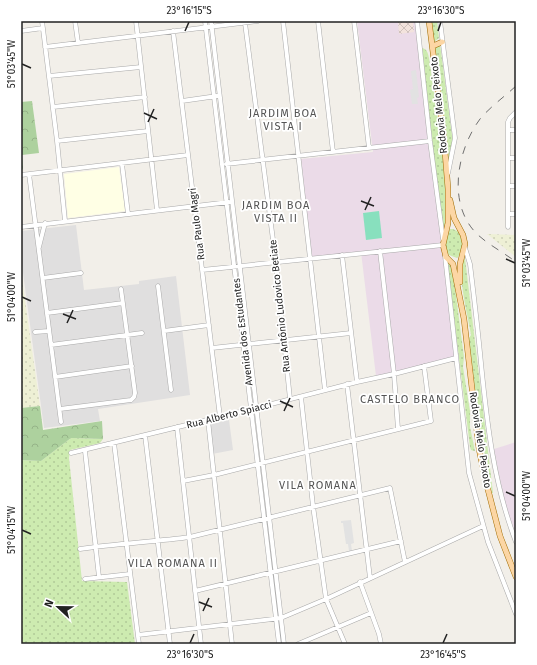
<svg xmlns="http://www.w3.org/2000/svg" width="537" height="665" font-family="'Fira Sans',sans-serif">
<defs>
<pattern id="military-cross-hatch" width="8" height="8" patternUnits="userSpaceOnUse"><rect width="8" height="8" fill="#f3e3dd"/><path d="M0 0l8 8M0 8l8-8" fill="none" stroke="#d0c2bd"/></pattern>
<pattern id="farmland-dots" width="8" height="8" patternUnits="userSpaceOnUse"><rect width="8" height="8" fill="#eef0d5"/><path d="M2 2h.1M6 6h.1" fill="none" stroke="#ccceb7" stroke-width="1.8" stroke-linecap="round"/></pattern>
<pattern id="grass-dots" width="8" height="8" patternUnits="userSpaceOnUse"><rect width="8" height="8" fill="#cdebb0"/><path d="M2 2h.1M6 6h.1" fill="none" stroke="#b0c997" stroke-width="1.8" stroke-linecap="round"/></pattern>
<pattern id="forest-crowns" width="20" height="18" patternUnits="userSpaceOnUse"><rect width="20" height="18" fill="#add19e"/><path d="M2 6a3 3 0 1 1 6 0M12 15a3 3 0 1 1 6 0" fill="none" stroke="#95b388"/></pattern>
</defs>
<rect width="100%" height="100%" fill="#f2efe9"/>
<path fill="#e0dfdf" d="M76 225 84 290 139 284V281L176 276 190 395 98 409 100 421 44 428 21 258V231Z
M229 420 233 450 212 454 210 424Z"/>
<path fill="#ebdbe8" d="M357 21H416L456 358 376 376 361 252 312 257 301 159 373 152Z
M516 442V534L505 505 494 449Z"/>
<path fill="#ffffe5" d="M119 167 125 211 68 218 64 174Z"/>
<path fill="url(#military-cross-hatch)" d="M398 21H413L414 32 399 34Z"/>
<path fill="url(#farmland-dots)" d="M487 234 516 235V257Z
M21 272 40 406 21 408Z"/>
<path fill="url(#grass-dots)" d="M431 21H437L439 38 434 42Z
M440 44 453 143 447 169 435 47Z
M422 48C427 49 428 53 429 58L448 189 447 221 443 241Z
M450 229H453L459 232C463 240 465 251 457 258L449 255C444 247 444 237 450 229Z
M465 258 493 493H492L479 423V412L475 389 469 338 471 335C469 319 455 270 465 258Z
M447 261 452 265 464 357 463 367 470 411V427L475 451H474L471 450 470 447Z
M71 438 103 439 100 443 70 450 69 458 82 581 127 582 135 644H21V460L41 461Z"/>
<path fill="url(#forest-crowns)" d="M32 101 39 153 22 155 23 169 21 170V102Z
M40 406 43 430 102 421 103 439 71 438 41 461 21 460V408Z"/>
<path fill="#88e0be" d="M379 211 382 238 366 240 363 213Z"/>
<path fill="#e2e2e2" d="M416 70 419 97 417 98 418 104H412L410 90 413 89 411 71Z
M351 520 354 543 351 544 352 551H349L348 544H346L343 523H341V521Z"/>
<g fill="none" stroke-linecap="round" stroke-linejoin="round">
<path stroke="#aad3df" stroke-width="1" d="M21 438 23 437"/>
<g stroke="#a9a9a9" stroke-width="5">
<path id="minor" d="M42 21 57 141 65 221
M75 21 78 43
M136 21 157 210
M205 21 279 644
M211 21 284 644
M283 21 325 390
M318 21 333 152
M354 21 369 148
M417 21 430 141 443 239
M440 21 455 138 448 173
M245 23 276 263 290 399
M21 31 43 28
M173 31 220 417
M45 47 258 21
M49 76 141 67
M182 101 217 96
M53 107 145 97
M508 130H516
M57 141 148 131
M508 158H516
M122 164 128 214
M226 164 430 141
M29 174 61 422
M21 175 188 155
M508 186H516
M508 214H516
M21 227 229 202
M508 227V122L510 118 516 112
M39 247 45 223
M465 248 470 264C474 297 478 330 481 363 487 424 494 485 516 542
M380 251 394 374 398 429
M342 255 357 382
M445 256 469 473 488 542 516 614
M202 270 443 245
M43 278 81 273
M158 286 171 390
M47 313 123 303
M164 331 209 325
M35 332 49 331
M51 345 142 333
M212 348 351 333
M55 377 132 366
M347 384 370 578
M301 397 313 506 326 599 345 644
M60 409 131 400 134 397 135 393 121 289
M208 420 232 644
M177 427 201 644
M145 435 170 644
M114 443 139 644
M85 451 99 577
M71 453 252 409 357 382 394 374 456 358
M183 481 214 475 431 421 424 366
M80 549C117 543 154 542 190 537L390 488 405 562
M85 579 130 574
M360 582 379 634 381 644
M195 591 401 541
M138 635 281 618 326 599 483 526
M298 644 371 613"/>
</g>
<g stroke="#a06b00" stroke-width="6">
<path id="major" d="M429 21 444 139 448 189V223L443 245 446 257 453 264 464 319 479 449 486 482 500 536 516 577
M433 46 442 42
M450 200 454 218 463 235 465 244 460 264V282"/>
</g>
<use href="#minor" stroke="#fff" stroke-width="4"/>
<use href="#major" stroke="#fcd6a4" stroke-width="5"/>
<path stroke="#707070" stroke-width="1" stroke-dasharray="8 8" stroke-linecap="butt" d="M516 86C504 97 490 107 480 119 457 150 447 203 476 233 487 244 503 252 516 262"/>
</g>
<path fill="none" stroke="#222" stroke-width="1.5" d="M185 31 189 22M438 31 441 22M22 64 31 68M144 113 157 119M148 122 154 109M361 201 374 206M365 210 371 197M506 259 515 263M22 297 31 301M63 314 76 319M67 323 73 310M280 401 293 407M284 411 290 398M506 492 515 496M22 530 31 534M199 602 212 607M203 611 209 598M190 643 194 634M443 643 447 634"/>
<g text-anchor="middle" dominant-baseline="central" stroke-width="3.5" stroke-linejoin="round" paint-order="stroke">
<g font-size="10" fill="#222" stroke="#fff">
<text transform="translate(439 105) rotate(-96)">Rodovia Melo Peixoto</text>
<text transform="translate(197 224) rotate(-97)">Rua Paulo Magri</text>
<text transform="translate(280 306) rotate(-96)">Rua Antônio Ludovico Betiate</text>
<text transform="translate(243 332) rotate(-97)">Avenida dos Estudantes</text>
<text transform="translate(229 415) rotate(-14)">Rua Alberto Spiacci</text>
<text transform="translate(480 440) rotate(81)">Rodovia Melo Peixoto</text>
</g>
<g font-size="11" letter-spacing="1" fill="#555" stroke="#fff">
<text x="283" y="113">JARDIM BOA<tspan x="283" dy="13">VISTA I</tspan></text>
<text x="276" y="205">JARDIM BOA<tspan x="276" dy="13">VISTA II</tspan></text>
<text x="410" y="399">CASTELO BRANCO</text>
<text x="318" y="485">VILA ROMANA</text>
<text x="173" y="563">VILA ROMANA II</text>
</g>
</g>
<rect width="537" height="665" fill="none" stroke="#ffffff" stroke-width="44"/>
<g transform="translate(58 607) rotate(292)" stroke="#ffffff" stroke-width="3" paint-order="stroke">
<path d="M0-3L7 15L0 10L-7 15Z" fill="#222222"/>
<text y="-6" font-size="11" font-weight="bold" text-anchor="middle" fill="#222222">N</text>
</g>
<rect x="22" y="22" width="493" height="621" fill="none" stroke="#222" stroke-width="1.5"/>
<g font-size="10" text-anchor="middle" fill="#222">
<text x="189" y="14">23°16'15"S</text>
<text x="441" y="14">23°16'30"S</text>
<text transform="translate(11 64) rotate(-90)" y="4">51°03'45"W</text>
<text transform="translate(526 263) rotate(-90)" y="4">51°03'45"W</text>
<text transform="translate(11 297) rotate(-90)" y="4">51°04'00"W</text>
<text transform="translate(526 496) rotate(-90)" y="4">51°04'00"W</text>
<text transform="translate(11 530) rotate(-90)" y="4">51°04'15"W</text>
<text x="190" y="658">23°16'30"S</text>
<text x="443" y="658">23°16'45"S</text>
</g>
</svg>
